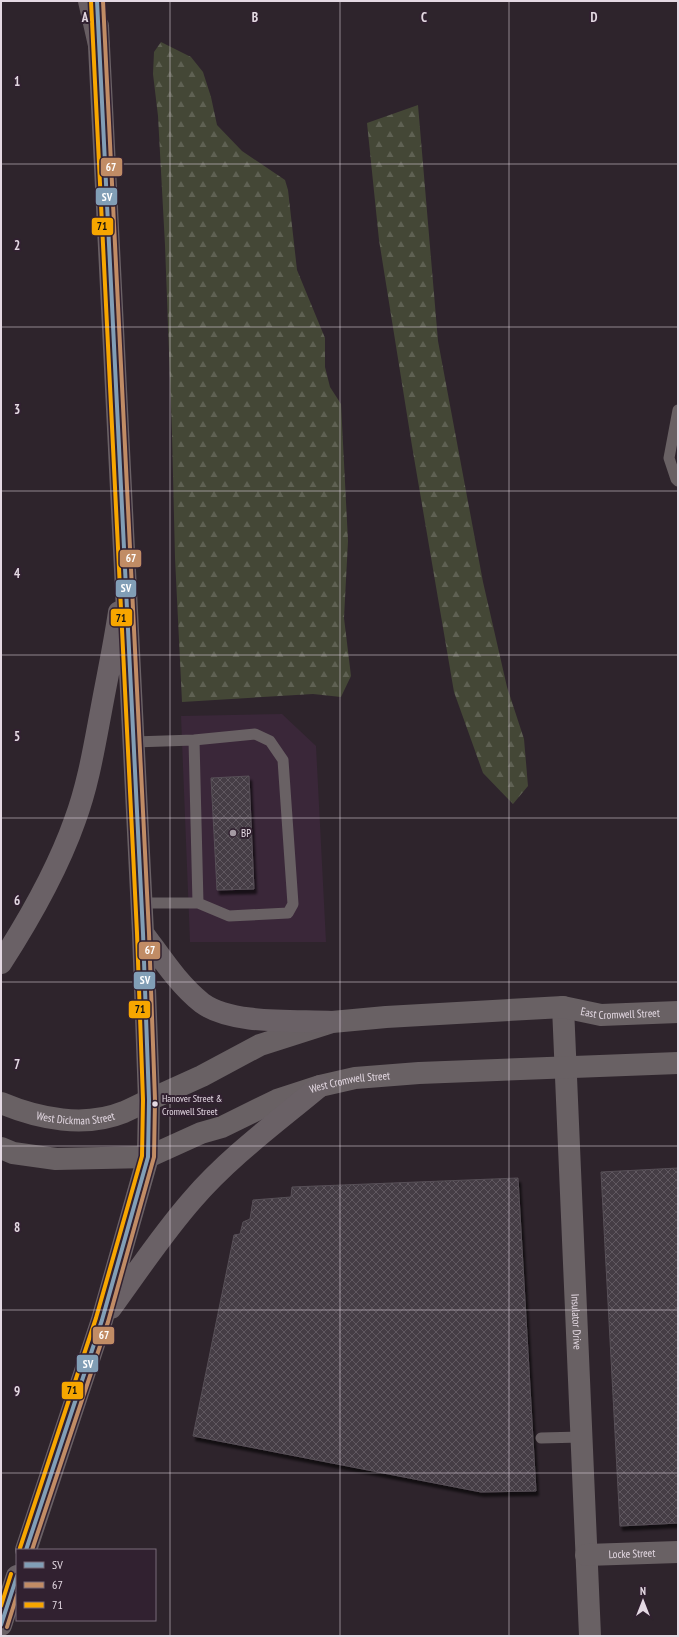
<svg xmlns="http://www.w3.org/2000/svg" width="679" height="1637" font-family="'PT Sans Narrow',sans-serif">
<defs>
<pattern id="forest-firs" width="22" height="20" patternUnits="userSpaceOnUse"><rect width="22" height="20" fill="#444736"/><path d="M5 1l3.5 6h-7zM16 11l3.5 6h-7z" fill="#5f6153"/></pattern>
<pattern id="building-cross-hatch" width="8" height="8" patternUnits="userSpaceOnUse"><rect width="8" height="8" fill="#453e45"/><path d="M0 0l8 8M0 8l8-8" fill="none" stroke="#605960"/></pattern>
<filter id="shadow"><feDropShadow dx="2.5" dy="4.5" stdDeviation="1" flood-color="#0009"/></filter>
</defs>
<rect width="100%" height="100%" fill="#2e242c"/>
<path fill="#3a2739" d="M282 714 316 746 326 942H190L181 716Z"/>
<path fill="url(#forest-firs)" d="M161 42 191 57 203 72 211 97 217 125 242 151 285 180 288 190 297 270 325 338V367L330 387 341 404 348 541 344 618 351 676 341 697 313 694 182 702 175 558 172 433 165 245 158 116 153 74 154 52Z
M418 105 438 341 483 582 507 687 524 739 528 786 513 804 483 773 454 692 412 446 379 240 367 123Z"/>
<path fill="url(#building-cross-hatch)" stroke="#574f57" filter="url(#shadow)" d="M249 776 254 889 217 890 211 778Z
M678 1168V1523L620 1526 601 1172Z
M518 1178 536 1491 481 1492 193 1436 234 1235 240 1234 243 1222 250 1219 253 1200 291 1197 292 1187Z"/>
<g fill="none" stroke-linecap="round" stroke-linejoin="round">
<path stroke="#696164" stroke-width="11" d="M678 410 669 458 676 479 678 481
M194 740 198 903
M134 742 194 740 255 734 270 741 283 760 293 904 288 913 229 916 198 903H142
M541 1438 581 1437"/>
<g stroke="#696164" stroke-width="22">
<path id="s1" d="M563 1007 590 1636"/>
<path id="s2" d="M1 1103C39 1119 85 1128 124 1112 133 1108 141 1104 149 1100"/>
<path id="s3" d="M586 1555 678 1552"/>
</g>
<g stroke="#696164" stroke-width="22">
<path id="s4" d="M149 1100 202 1076 260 1045 332 1022 386 1017 563 1007 601 1015 678 1012"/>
<path id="s5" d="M1 1148 13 1153 56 1159 148 1157 201 1133 222 1127 277 1100 320 1086 355 1078 419 1073 678 1063"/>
</g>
<path stroke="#6a6166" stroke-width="22" d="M143 933C161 957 178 984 202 1003 232 1025 296 1020 332 1022
M1 963C30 918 57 871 75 820 88 785 94 748 101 711 107 678 114 646 119 612
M111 1308C138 1271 163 1233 193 1199 229 1157 277 1122 320 1086
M26 1550 102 1320 148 1157 149 1100 143 933 98 26
M1 1625 17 1576"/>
<path stroke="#685e63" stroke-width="22" d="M89 1 99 45"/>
<g stroke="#312130" stroke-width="7">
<path id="bus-1" d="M26 1550 102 1320 148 1157 149 1100 143 933 97 1
M1 1625 17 1576"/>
</g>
<g stroke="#312130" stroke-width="7">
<path id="bus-2" d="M32 1550 108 1322 154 1157 155 1100 149 933 103 1
M7 1627 17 1595"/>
</g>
<g stroke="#312130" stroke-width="7">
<path id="bus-3" d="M20 1548 96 1318 142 1156 143 1100 137 933 91 1
M1 1606 11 1574"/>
</g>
<use href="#bus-1" stroke="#819eb6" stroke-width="4"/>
<use href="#bus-2" stroke="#c18c65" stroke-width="4"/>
<use href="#bus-3" stroke="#f7a600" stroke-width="4"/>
</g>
<path fill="none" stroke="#e4d9e3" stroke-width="1" stroke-opacity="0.55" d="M170 1V1636M340 1V1636M509 1V1636M1 164H678M1 327H678M1 491H678M1 655H678M1 818H678M1 982H678M1 1146H678M1 1310H678M1 1473H678"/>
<circle fill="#a49aa3" stroke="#312130" stroke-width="1.5" cx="233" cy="833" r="4"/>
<circle fill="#e4d9e3" stroke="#312130" stroke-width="1.5" cx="155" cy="1104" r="3.5"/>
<g text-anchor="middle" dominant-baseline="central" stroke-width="4" stroke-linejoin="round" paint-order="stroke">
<g font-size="10" fill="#e4d9e3" stroke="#312130" text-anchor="start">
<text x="162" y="1098">Hanover Street &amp;<tspan x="162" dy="13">Cromwell Street</tspan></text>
</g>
<g font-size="11" fill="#e4d9e3" stroke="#312130" text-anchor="start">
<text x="241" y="833">BP</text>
</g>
<g font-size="11" fill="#e4d9e3" stroke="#312130">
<text stroke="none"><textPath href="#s4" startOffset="489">East Cromwell Street</textPath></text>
<text stroke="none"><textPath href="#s5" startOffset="365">West Cromwell Street</textPath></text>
<text stroke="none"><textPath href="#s2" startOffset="77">West Dickman Street</textPath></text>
<text stroke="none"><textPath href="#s1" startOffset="315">Insulator Drive</textPath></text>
<text stroke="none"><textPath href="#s3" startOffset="46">Locke Street</textPath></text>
</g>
</g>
<g font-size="13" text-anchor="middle" font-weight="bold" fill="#e4d9e3" stroke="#312130" stroke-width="4" stroke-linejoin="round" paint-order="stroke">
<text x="85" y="22">A</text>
<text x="255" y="22">B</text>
<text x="424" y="22">C</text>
<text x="594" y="22">D</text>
<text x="17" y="86">1</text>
<text x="17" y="250">2</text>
<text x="17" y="414">3</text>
<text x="17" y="578">4</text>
<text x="17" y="741">5</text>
<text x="17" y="905">6</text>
<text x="17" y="1069">7</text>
<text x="17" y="1232">8</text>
<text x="17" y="1396">9</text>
</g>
<g stroke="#312130" stroke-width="1.5">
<rect x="100" y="157" width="23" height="20" rx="4" fill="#c18c65"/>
<rect x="95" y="187" width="23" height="19" rx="4" fill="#819eb6"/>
<rect x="91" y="217" width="23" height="19" rx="4" fill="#f7a600"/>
<rect x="119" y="549" width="23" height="19" rx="4" fill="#c18c65"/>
<rect x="115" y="579" width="22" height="19" rx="4" fill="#819eb6"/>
<rect x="110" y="608" width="23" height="19" rx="4" fill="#f7a600"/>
<rect x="138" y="941" width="23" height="19" rx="4" fill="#c18c65"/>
<rect x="133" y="971" width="23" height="19" rx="4" fill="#819eb6"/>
<rect x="128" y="1000" width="23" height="19" rx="4" fill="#f7a600"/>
<rect x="92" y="1326" width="23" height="19" rx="4" fill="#c18c65"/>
<rect x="76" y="1354" width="23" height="19" rx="4" fill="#819eb6"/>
<rect x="61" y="1381" width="23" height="19" rx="4" fill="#f7a600"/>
</g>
<g font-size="11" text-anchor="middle" font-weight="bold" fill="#fff">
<text x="111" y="171">67</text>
<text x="107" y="201">SV</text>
<text x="131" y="562">67</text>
<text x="126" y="592">SV</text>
<text x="150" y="954">67</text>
<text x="145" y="984">SV</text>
<text x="104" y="1339">67</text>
<text x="88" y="1368">SV</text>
</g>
<g font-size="11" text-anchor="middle" font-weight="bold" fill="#111">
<text x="102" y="230">71</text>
<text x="121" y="622">71</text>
<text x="140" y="1013">71</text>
<text x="72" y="1394">71</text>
</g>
<rect width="679" height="1637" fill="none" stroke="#e4d9e3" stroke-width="4"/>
<rect x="16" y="1549" width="140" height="72" fill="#312130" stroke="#796b78"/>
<rect x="24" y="1562" width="20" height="6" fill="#819eb6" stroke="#796b78"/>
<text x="52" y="1569" font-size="12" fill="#e4d9e3">SV</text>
<rect x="24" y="1582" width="20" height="6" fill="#c18c65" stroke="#796b78"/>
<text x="52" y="1589" font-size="12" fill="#e4d9e3">67</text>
<rect x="24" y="1602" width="20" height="6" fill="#f7a600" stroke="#796b78"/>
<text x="52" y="1609" font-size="12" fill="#e4d9e3">71</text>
<g transform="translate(643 1601)" stroke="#312130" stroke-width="3" paint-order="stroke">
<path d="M0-3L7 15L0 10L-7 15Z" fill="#e4d9e3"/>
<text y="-6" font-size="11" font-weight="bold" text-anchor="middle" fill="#e4d9e3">N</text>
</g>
</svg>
